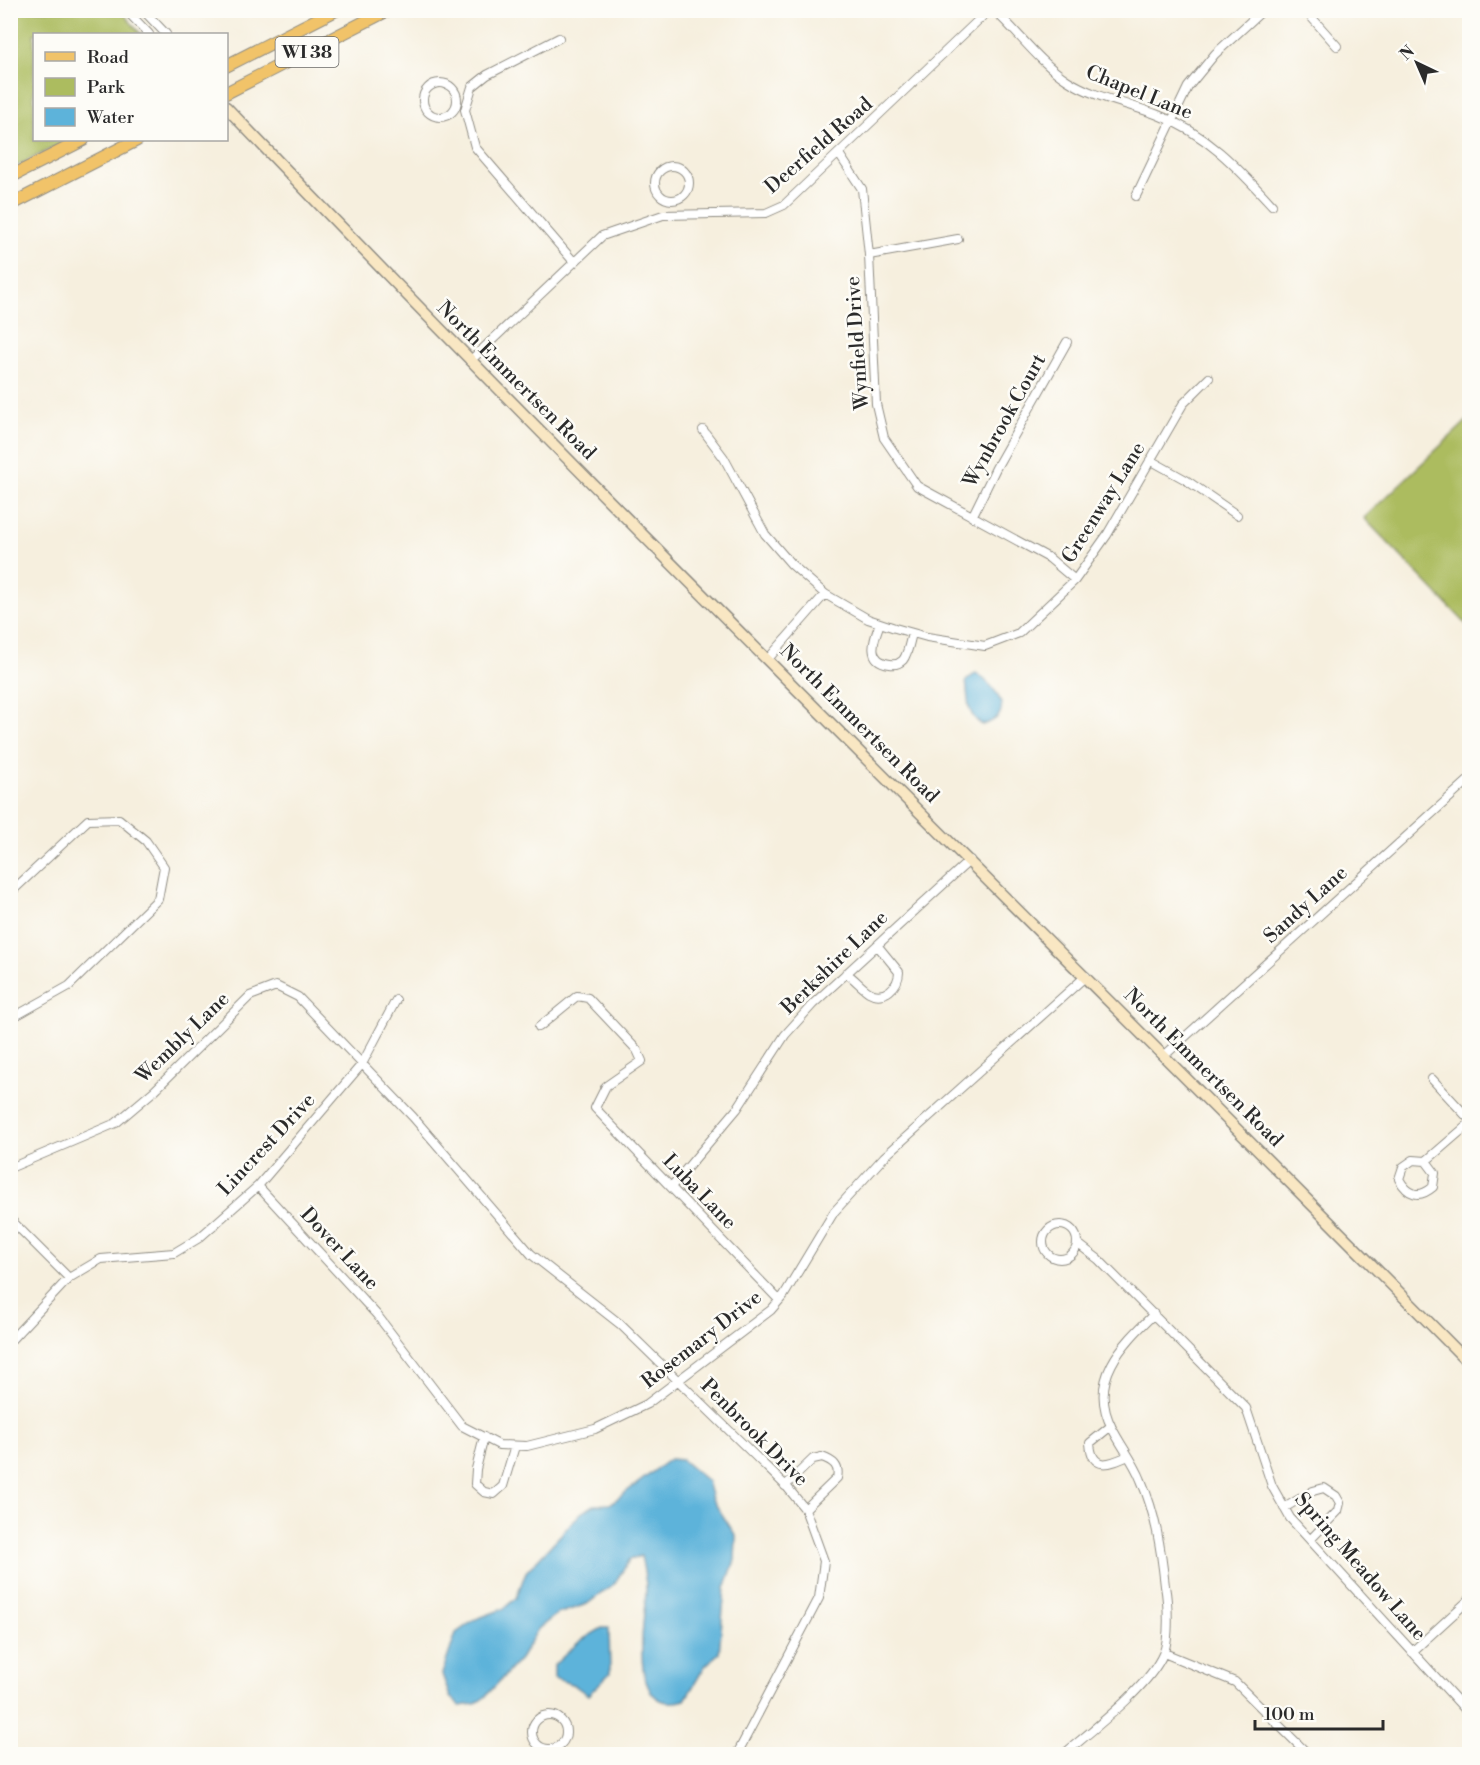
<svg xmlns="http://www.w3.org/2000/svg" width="1480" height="1765" font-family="'Libre Bodoni',serif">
<rect width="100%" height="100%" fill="#fdfcf7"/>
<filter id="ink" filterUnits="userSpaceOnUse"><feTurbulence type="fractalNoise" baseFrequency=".0167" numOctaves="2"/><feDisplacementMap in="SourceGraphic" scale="12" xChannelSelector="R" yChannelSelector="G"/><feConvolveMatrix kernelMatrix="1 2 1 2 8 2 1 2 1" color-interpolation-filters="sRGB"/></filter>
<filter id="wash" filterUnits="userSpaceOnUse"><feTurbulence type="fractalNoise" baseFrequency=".008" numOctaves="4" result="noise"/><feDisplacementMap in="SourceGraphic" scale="24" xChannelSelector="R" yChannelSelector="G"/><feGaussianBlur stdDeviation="1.35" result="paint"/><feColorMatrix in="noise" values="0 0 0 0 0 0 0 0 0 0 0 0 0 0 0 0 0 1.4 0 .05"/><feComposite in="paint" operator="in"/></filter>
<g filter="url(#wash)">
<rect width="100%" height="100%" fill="#f6efde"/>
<path fill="#acbc5f" stroke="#6c7445" stroke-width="1.5" d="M11 10 121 11 141 34H34V140H69L11 169Z
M1469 419V627L1364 518Z"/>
<path fill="#5db3da" stroke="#446f82" stroke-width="1.5" d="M976 673C997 688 1018 715 982 725 965 713 969 699 966 681Z
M670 1459 682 1460 707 1481 712 1499 736 1536 735 1560 725 1588 719 1653 705 1666 685 1700C626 1718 644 1623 646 1592 647 1581 643 1567 641 1556L630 1559 614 1584 587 1604 557 1614 538 1629 520 1659 485 1697 475 1704 460 1706 450 1697 442 1674 456 1633 476 1619 503 1609 516 1598 526 1572 581 1513 594 1505 610 1504Z
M602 1628H609L610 1673 588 1695 574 1685 554 1678V1665L580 1641Z"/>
</g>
<g filter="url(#ink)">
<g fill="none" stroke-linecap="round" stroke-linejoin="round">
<g stroke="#908d84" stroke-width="10">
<path id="street" d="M126 10 149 34
M143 10 166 34
M994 10C1019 33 1039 62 1067 80 1095 98 1127 103 1158 115 1206 133 1238 168 1272 205
M1305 10 1337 46
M559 38 487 75 472 87 465 110 475 147 574 262
M423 100a17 17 0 1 1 34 0a17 17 0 1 1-34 0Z
M839 154 862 189 869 255 876 404 884 438 917 486 1049 558 1075 580
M655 183a17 17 0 1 1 34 0a17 17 0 1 1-34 0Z
M1136 196 1188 87 1215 54 1263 10
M869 255 958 239
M470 361 602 236 663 215 766 213 784 205 989 10
M703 430 724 458 765 534 791 564 825 594 868 619 895 628 927 637 985 646 1019 633 1075 580 1107 535 1183 404 1209 378
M1150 460 1186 480 1237 515
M972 517 996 468 1067 342
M880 623C874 639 865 661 890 664 895 665 899 664 903 660 908 654 910 641 912 633
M768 659 825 594
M10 893 88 820 119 819 146 841 164 867 158 899 69 986 10 1019
M846 973C855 979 861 987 869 992 884 1001 899 986 899 972L877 945
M539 1027 577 996 588 998 637 1050 642 1061 606 1086 595 1108 779 1300
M1165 1055 1470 779
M1432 1079 1470 1120
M1426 1161 1435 1173 1433 1187C1419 1199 1408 1195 1399 1179L1403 1167 1413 1160 1426 1161 1470 1123
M10 1168 116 1123 155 1090 250 996 276 986 298 997 413 1117 531 1254 620 1324 787 1487 805 1509 824 1561 819 1598 737 1754
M258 1186 377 1315 462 1426 499 1445 527 1446 595 1429 647 1404 771 1310 784 1295 834 1212 884 1157 1086 976
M671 1187 737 1109 785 1035 813 1004 970 860
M10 1219 69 1278
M1043 1242a17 17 0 1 1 34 0a17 17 0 1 1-34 0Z
M1077 1243 1098 1259 1246 1408 1272 1486 1290 1518 1463 1707 1470 1717
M10 1341 69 1278 101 1259 174 1253 199 1238 258 1186 362 1064 396 1000
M1111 1426 1090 1443C1092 1472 1110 1464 1128 1456
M484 1437 476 1469 475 1484 484 1492 494 1494 503 1486 515 1446
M785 1486 813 1459 822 1457C833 1461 840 1466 837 1478L805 1509
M1284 1508 1313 1491 1324 1488 1336 1496 1340 1503 1338 1511 1310 1540
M1412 1652 1470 1599
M1164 1653 1235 1682 1308 1754
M532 1732a17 17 0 1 1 34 0a17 17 0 1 1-34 0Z
M1064 1754C1092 1730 1149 1687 1163 1654 1170 1639 1168 1602 1165 1586 1161 1549 1156 1515 1141 1480 1134 1462 1121 1446 1112 1428 1087 1380 1122 1345 1154 1314"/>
</g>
<g stroke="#908d84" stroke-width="13">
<path id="secondary" d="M226 107C633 534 1056 944 1470 1364"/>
</g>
<g stroke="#908d84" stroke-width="14">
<path id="primary" d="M226 66 336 10
M226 93 388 10
M10 177 83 140
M10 205 137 140"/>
</g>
<use href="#street" stroke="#fff" stroke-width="8"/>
<use href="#secondary" stroke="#f9e7c3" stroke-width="10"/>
<use href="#primary" stroke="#f1c369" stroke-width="12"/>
</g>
</g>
<g text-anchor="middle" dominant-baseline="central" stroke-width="5" stroke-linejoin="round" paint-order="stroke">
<rect fill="#fdfcf7" stroke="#6a6a68" stroke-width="1.5" x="275.5" y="37" width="63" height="30" rx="4.5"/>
<g font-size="18" font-weight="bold" fill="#2b2b2b">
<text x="307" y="52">WI 38</text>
</g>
<g font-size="20" fill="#2b2b2b" stroke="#fdfcf7">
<text transform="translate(1139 93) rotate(22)">Chapel Lane</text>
<text transform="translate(819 146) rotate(-41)">Deerfield Road</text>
<text transform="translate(858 343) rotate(-94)">Wynfield Drive</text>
<text transform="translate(516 381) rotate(45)">North Emmertsen Road</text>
<text transform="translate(1005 421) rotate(-61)">Wynbrook Court</text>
<text transform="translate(1104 503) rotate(-58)">Greenway Lane</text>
<text transform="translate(859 724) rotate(45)">North Emmertsen Road</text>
<text transform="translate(1306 905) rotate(-42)">Sandy Lane</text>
<text transform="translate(835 963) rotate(-44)">Berkshire Lane</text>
<text transform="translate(183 1038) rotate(-44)">Wembly Lane</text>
<text transform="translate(1203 1068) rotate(45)">North Emmertsen Road</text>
<text transform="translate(267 1145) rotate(-47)">Lincrest Drive</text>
<text transform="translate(699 1192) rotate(46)">Luba Lane</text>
<text transform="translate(339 1249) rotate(47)">Dover Lane</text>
<text transform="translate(702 1340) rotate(-38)">Rosemary Drive</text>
<text transform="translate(754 1433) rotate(45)">Penbrook Drive</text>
<text transform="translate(1360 1567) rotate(49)">Spring Meadow Lane</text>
</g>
</g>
<rect width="1480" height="1765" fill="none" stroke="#fdfcf7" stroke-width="36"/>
<rect x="33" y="33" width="195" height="108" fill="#fdfcf7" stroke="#a9a8a5" stroke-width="1.5"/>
<rect x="45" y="52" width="30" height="9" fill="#f1c369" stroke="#a9a8a5" stroke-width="1.5"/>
<text x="87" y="63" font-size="18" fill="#2b2b2b">Road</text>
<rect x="45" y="78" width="30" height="18" fill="#acbc5f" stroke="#a9a8a5" stroke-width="1.5"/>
<text x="87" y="93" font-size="18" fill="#2b2b2b">Park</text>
<rect x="45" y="108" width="30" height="18" fill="#5db3da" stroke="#a9a8a5" stroke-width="1.5"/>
<text x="87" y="123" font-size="18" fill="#2b2b2b">Water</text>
<g transform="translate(1417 63) rotate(316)" stroke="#fdfcf7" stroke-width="4.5" paint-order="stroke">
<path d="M0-4.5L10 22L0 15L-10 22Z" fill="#2b2b2b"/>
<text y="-9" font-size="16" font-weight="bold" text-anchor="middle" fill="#2b2b2b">N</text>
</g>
<path d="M1255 1720v9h128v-9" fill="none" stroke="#2b2b2b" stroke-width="3"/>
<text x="1264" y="1720" font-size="18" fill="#2b2b2b" stroke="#fdfcf7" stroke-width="4.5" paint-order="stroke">100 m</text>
</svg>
